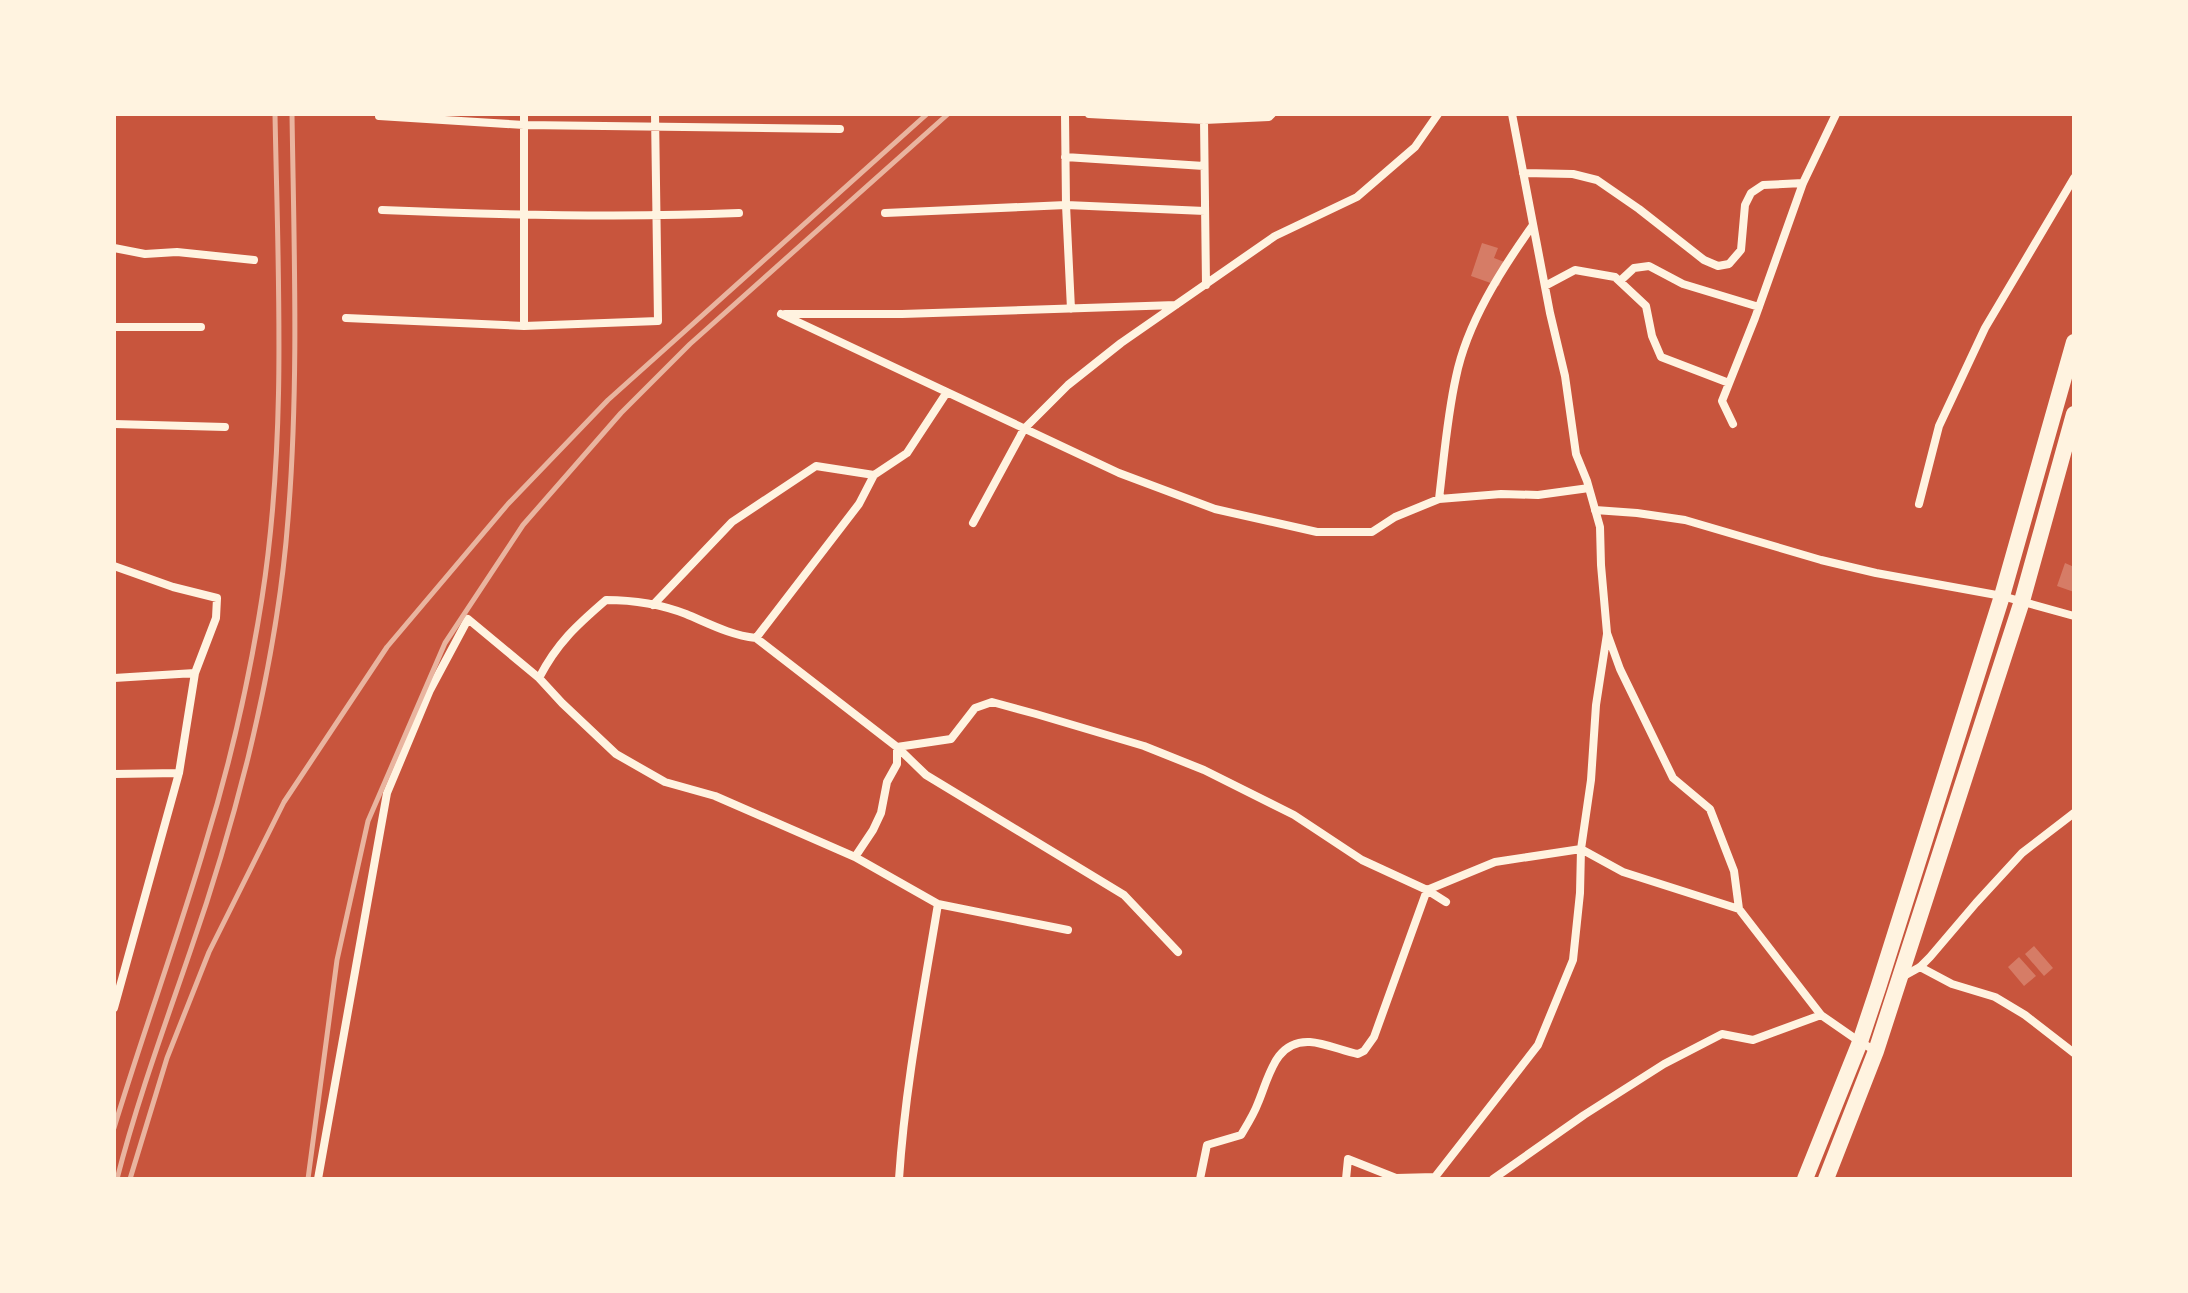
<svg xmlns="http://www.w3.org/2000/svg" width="2188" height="1293" font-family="'Public Sans',sans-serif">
<rect width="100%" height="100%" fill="#c8553d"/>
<path fill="#d67c66" d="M1482 243 1498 248 1494 258 1507 263 1499 286 1471 276Z
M2065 563 2074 567V592L2057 586Z
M2034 946 2053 968 2044 976 2025 954Z
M2019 957 2036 976 2024 986 2008 967Z"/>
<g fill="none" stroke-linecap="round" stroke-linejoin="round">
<path stroke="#fff3e0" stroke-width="8" d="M524 114V326L658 321 655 114
M1065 114 1066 205 1071 309
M1089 114 1204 120 1206 285
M1204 114V120L1269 117 1272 114
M1512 114 1550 313 1565 376 1576 454 1587 481 1600 527 1601 565 1607 633 1620 669 1673 778 1710 809 1734 871 1739 909 1821 1015 1860 1042 1876 1051
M379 116 524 125 840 129
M1065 157 1204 166
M1523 173 1573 174 1597 180 1639 209 1704 260 1718 266 1729 264 1741 250 1745 205 1751 193 1763 185 1803 183
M382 210C501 215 619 218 739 213
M885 213 1066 205 1205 211
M114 248 145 254 177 252 254 260
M1620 281 1634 268 1649 266 1683 284 1759 307
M1545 286 1575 270 1615 277 1646 306 1652 336 1661 357 1729 383
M781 314 1119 473 1215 509 1317 532H1372L1395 517 1439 499 1501 494 1538 495 1589 488
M785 314H902L1176 305
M346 318 524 326
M114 327H201
M114 424 225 427
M1733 424 1722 401 1755 318 1803 183 1836 114
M1439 499C1444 458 1447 417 1456 377 1467 323 1501 270 1533 225
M1919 504 1939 426 1985 328 2074 178
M1595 510 1637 513 1685 520 1821 560 1876 573 2002 596 2074 616
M973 523 1024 429 1068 385 1121 343 1275 236 1357 197 1415 147 1438 114
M114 566 173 587 217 598 216 618 195 673 114 678
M653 605 732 522 816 466 874 475 907 453 947 392
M756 638 859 504 874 475
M897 747 951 739 975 708 992 702 1036 714 1144 746 1204 770 1294 815 1362 860 1427 890 1446 902
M897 747 926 775 1124 895 1178 952
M179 773 195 673
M114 774 179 773 114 1008
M855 857 873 830 881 813 887 782 897 764V747L756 638C730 635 710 624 686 614 660 604 633 600 606 600 577 625 557 643 539 678L562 703 616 754 665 782 715 796 855 857 938 904C923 995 905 1087 899 1179
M938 904 1068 930
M1920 967 1952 984 1995 997 2025 1015 2074 1053
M1902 977 1920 967 1930 957 1976 903 2022 853 2074 813
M318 1179 387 793 430 690 468 619 539 678
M1200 1179 1207 1145 1241 1135C1247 1125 1254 1114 1258 1103 1269 1077 1275 1040 1310 1042 1325 1043 1343 1051 1358 1054L1364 1051 1374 1037 1427 890 1495 862 1581 849 1623 872 1739 909
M1346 1179 1348 1159 1396 1178 1435 1177 1538 1045 1573 960 1580 893 1581 849 1591 780 1596 705 1607 634
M1493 1179 1584 1115 1664 1064 1722 1034 1753 1040 1821 1015"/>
<path stroke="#fff3e0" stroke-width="16" d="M1805 1179 1860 1042 1878 988 2002 596 2074 342
M1826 1179 1876 1051 2022 601 2074 414"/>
<path stroke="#e9b49f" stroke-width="5" d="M114 1128C143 1033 177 940 205 845 230 764 249 681 262 598 287 438 278 275 275 114
M117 1179C137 1101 165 1025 191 949 213 886 232 822 248 758 267 680 282 599 288 519 299 384 294 249 292 114
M130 1179 167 1058 209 952 284 802 387 647 508 504 608 400 927 114
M308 1179 337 960 368 821 445 643 523 525 621 413 690 344 948 114"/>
</g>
<rect width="2188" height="1293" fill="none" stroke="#fff3e0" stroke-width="232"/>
</svg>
